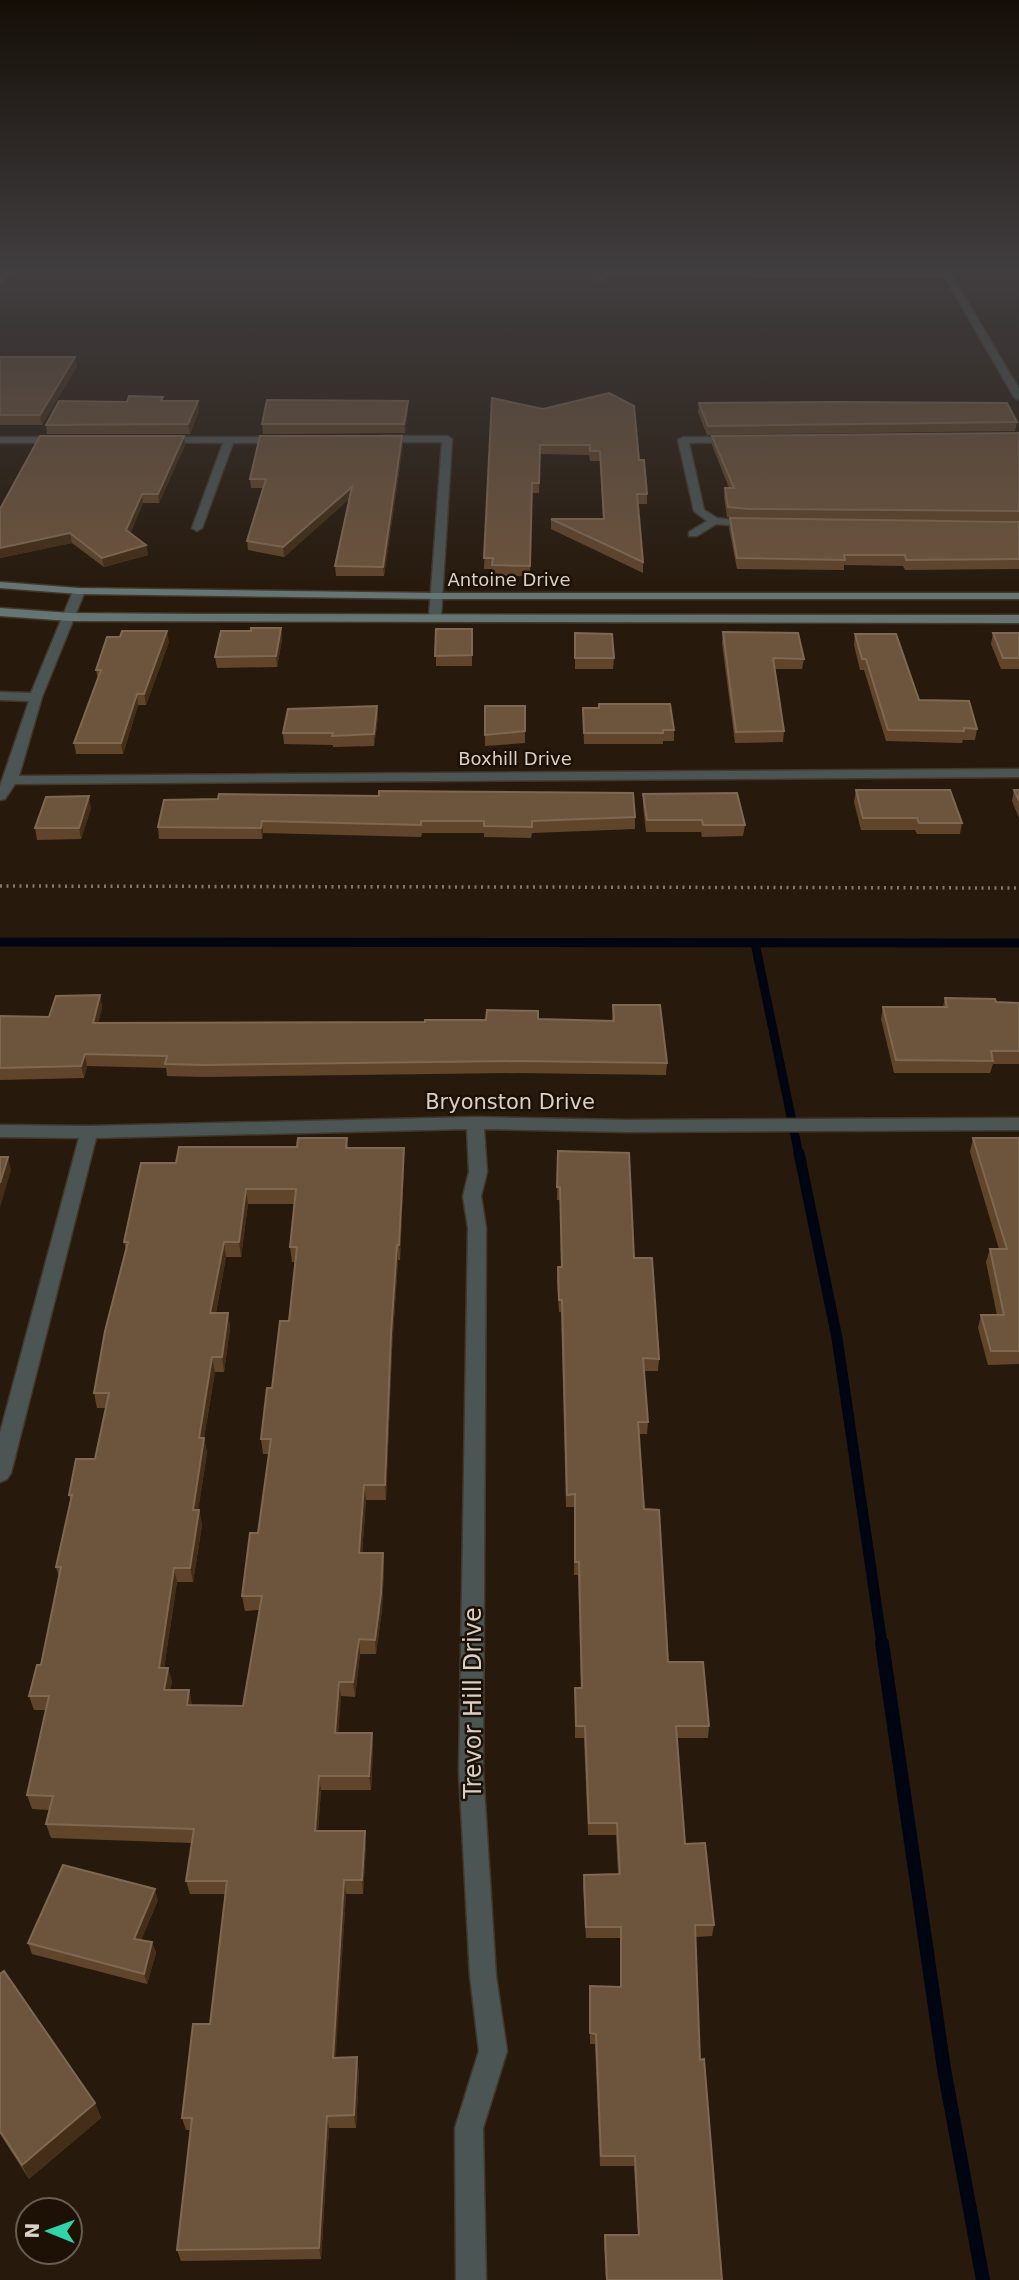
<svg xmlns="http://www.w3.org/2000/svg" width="1019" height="2280" font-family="'DejaVu Sans',sans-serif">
<rect width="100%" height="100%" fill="#271a0d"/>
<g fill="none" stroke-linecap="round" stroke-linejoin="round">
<path stroke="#000512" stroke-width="9" d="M0 942 1019 943
M755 943 799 1155"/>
<path stroke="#000512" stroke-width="11" d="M799 1153 837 1338 882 1644"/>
<path stroke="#000512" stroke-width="14" d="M882 1643 944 2069 983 2280"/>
<g stroke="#43372b" stroke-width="4">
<path id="lane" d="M609 272 947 273 950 275 947 277 610 276 600 280 597 278Z"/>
</g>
<g stroke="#43372b" stroke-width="3">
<path id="street" d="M7 267H15L0 285V277Z
M939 267H947L1019 389V400L1014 397Z
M447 436 452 439 441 617 435 621 429 617 442 442H381L376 439 381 436Z
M0 437H59L64 440 59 443H0Z
M161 437H280L285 440 280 443H233L202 528 197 531 192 528 223 443 157 442 156 440Z
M683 437H739L741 439 736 442 689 443 704 510 717 518 756 523V527L716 524 697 536H689V532L707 521 694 511 678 440Z
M79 588 85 591 42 697 19 776 1019 769V777L15 784 5 799 0 800V786L29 701 0 700V692L31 693 73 591Z
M475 1117 627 1120 1019 1118V1130L627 1132 484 1129 487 1172 481 1196 486 1228 483 1771 496 1976 507 2051 483 2128 486 2280H456L455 2128 479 2051 470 1976 459 1771 468 1228 463 1196 469 1172 467 1129 96 1138 11 1473 7 1479 0 1482V1433L79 1138 0 1137V1125L89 1126Z"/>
</g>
<g stroke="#43372b" stroke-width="3">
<path id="secondary" d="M0 582 79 588 435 593H1019V599H435L79 594 0 588Z
M0 608 70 613 199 614 1019 615V623L70 621 0 616Z"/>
</g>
<path stroke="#83786e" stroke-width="3.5" stroke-dasharray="2 4.5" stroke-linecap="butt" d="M0 886 1019 888"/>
<use href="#lane" fill="#4b5554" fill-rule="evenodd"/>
<use href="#street" fill="#4b5554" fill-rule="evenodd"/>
<use href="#secondary" fill="#647573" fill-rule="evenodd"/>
</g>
<path fill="#60452b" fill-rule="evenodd" d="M0 357H75L77 366 42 425H0Z
M163 397V401H198L199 410 190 434H47L46 425 127 402Z
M492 398 639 460 647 494V504H638L643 562V573L551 529V519H603L600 461H590L589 455 540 454 539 493H532L530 576H492V569H484Z
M699 403 1017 422 1015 431 707 435 698 412Z
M408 410 405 433 263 434 262 424Z
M1019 433V521L870 520 1019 522V569L905 570 903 566 844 565V570L737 569 729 528 730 518H740L727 517 724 497 725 488H729L712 445V436Z
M184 436 185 445 159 503H143L130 533 146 545 148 555 104 567 72 543 0 558V509Z
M402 436 403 445 384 576H336L335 566 349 499 284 557 248 550 247 541 263 488H251L250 479Z
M281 628 282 639 277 667 217 668 215 657 251 631Z
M436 629H472V666H436Z
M723 632 804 659 802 669H774L784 731 783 742 735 743 722 643Z
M575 633 614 658 613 669H575Z
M993 633H1019V669H1001L991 644Z
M855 634 919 700 977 729 975 740H963L962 743 886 741 864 670H860L854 645Z
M169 642 146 705H138L123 754H76L74 743 98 679 96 670Z
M377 706 378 717 374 746 333 747V745L284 744 283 733Z
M485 706H525V743L485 746Z
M583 708 674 730V741H663V744H584Z
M856 790 962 823 960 834H917L915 830H861L854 802Z
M1014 790H1019V818L1012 801Z
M643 794 745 825 743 836 702 837 701 832H646L643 806Z
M164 800 635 817V829L532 833 531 838 484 837V833H422L421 837 263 833 262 839H159L158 827Z
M91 808 81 839 37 840 35 828Z
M100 995 102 1008 98 1023 425 1022 538 1019 612 1021 613 1005 667 1063 666 1075 518 1073 205 1077 167 1076 166 1068 87 1066 84 1078 0 1080V1016L49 1017Z
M945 998 996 1002 1019 1003V1064H993L990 1073H894L881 1019 883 1007H943Z
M347 1138 348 1148 404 1163 400 1260H398L392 1349 386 1500H366L362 1553H383L384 1568 382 1609 376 1654H360L355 1697 341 1696 338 1733H372L373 1748 371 1790H321L318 1831 366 1845 363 1894H346L335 2058 359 2070 356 2128H329L321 2259 181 2261 177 2250 190 2130H186L182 2118 210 2024 226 1894H190L186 1881 192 1843 51 1838 46 1824 49 1810 32 1809 27 1795 46 1710H34L29 1696 41 1665 59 1577 56 1567 71 1502 69 1495 95 1459 106 1408H97L94 1393 126 1250 124 1242 176 1163 297 1147ZM248 1204H295L290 1247 292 1262H295L289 1321 272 1388 261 1439 263 1454H269L258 1533 242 1596 245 1611 259 1610 243 1706H192L189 1690H170L172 1682 168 1668H164L177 1582H193L202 1525 199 1510H198L207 1453 204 1438 215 1372H224L230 1328 228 1313H216L226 1257H241Z
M973 1138H1019V1364L988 1365 978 1328 981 1315H997L986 1262 990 1249H999L970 1152Z
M558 1151 634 1258 659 1359 658 1371H644L648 1422 647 1434H638L644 1509 668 1662 709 1726 708 1738H677L685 1844 714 1925 712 1936 695 1937 700 2060 722 2280H606L604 2244 605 2235H638L634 2166H600L595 2044H590V1986L620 1987V1938H586L583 1886 584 1875 618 1874 616 1835H588L584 1738H575V1688H581L578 1575H574L575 1507H566L561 1312H559L557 1280 558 1267H561L560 1200H557Z
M158 1900 141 1940 152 1942 156 1953 147 1984 32 1954 28 1943Z
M0 1974 95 2103 101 2118 29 2179 0 2134Z"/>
<path fill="#442e18" d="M75 357 77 366 42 425 40 415Z
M198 401 199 410 190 434 188 424Z
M408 401V410L405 433 404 424Z
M184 436 185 445 159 503 158 494Z
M402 436 403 445 384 576 383 567Z
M352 487V497L284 557 283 547Z
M142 494 143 503 128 540 126 530Z
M70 533 72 543 0 558V548Z
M146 545 148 555 104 567 102 558Z
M281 628 282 639 277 667 276 656Z
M167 631 169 642 146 705 144 694Z
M137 694 138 705 123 754 121 743Z
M377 706 378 717 374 746V734Z
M89 796 91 808 81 839 79 828Z
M262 821 263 833 262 839 261 828Z
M100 995 102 1008 95 1036 93 1023Z
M85 1054 87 1066 84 1078 81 1066Z
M404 1148V1163L400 1260 399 1245Z
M8 1157 11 1170 0 1208V1183Z
M246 1189 248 1204 241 1257 239 1242Z
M224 1242 226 1257 213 1328 210 1313Z
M397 1245 398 1260 392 1349 386 1500 385 1485 391 1334Z
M228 1313 230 1328 224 1372 222 1357Z
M212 1357 215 1372 204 1438 207 1453 196 1525 193 1510 199 1438Z
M364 1485 366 1500 361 1568 359 1553Z
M199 1510 202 1525 193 1582 190 1568Z
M383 1553 384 1568 382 1609 376 1654 375 1640Z
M174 1568 177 1582 162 1682 159 1668Z
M359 1639 360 1654 355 1697 353 1682Z
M168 1668 172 1682 168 1704 164 1690Z
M339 1682 341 1696 337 1747 335 1733Z
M189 1690 192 1704 190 1720 187 1705Z
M372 1733 373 1748 371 1790 369 1776Z
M319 1776 321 1790 317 1844 315 1831Z
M365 1831 366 1845 363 1894 362 1880Z
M344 1880 346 1894 335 2070 333 2058Z
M155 1889 158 1900 137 1950 134 1939Z
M152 1942 156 1953 147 1984 144 1974Z
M357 2057 359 2070 356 2128 354 2115Z
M95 2103 101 2118 29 2179 22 2165Z
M327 2116 329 2128 321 2259 319 2248Z"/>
<path fill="#6d543c" stroke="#7e6852" stroke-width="2" fill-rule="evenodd" d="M0 357H75L40 415H0Z
M609 393 634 406 639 460H644L647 494H637L643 562 551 519H604L600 451H590V445H540L539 483H532L530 566 492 565 493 558H484L492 398 543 409Z
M129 396 163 397 161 401H198L188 424 46 425 59 401 127 402Z
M267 400 408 401 404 424H262Z
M836 402 1007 403 1017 422 708 426 699 403Z
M1019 433V511L749 509 728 507 725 488H734L712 436Z
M40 436H184L158 494H142L126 530 146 545 102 558 70 533 0 548V509Z
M260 436H402L383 567 335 566 352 487 283 547 247 541 266 479H250Z
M730 518 1019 522V559L906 560 905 555H844L845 560 737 558Z
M251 628H281L276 656 215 657 221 631H251Z
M436 629H472V655L435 656Z
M122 631H167L144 694H137L121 743H74L101 670H96L107 637H120Z
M723 632 798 633 804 659 773 658 784 731 736 732Z
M575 633 612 634 614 658H575Z
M993 633H1019V658H1003Z
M855 634H896L919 700 969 701 977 729 964 728V731L888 730 866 659H862Z
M599 704H670L674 730H663V733H584L583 708H599Z
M377 706 374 734 332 736 333 733H283L288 709Z
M485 706H525V731L485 735Z
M856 790H950L962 823H919L917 818H863Z
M1014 790H1019V801Z
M379 791 633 793 635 817 532 821V827L484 826V821H421V825L262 821 261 828 158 827 164 800 218 799 219 794 379 796Z
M737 793 745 825H703L702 820H647L643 794Z
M89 796 79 828H35L46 797Z
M100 995 93 1023 425 1022V1020H486L487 1010 538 1011V1019L614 1021 613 1005H660L667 1063 518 1061 203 1065 165 1064 167 1056 85 1054 81 1066 0 1068V1016L49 1017 56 996Z
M945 998 995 999 996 1002 1019 1003V1051H991L993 1061 896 1060 883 1007H947Z
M298 1138H347L346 1148H404L399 1245H397L391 1334 385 1485H364L359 1553H383L381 1594 375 1640 359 1639 353 1682H339L335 1733H372L369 1776H319L315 1831H365L362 1880H344L333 2058 357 2057 354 2115 327 2116 319 2248 177 2250 192 2118H182L193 2024H210L227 1881H186L194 1829 46 1824 53 1796 27 1795 49 1696H29L37 1665H41L61 1567H56L72 1495H69L76 1459H95L109 1393H94L105 1331 128 1242H124L141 1163H176L179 1147H297ZM246 1189H296L290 1247H297L289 1321H280L272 1388H267L261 1439H271L258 1533H250L242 1596H262L243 1706 187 1705 189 1690H164L168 1668H159L174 1568H190L199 1510H193L204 1438H199L212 1357H222L228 1313H210L224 1242H239Z
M973 1138H1019V1351H991L981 1315H1004L990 1249H1007Z
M558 1151 629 1153 634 1258H652L659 1359 643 1358 648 1422H638L644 1509 659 1510 668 1662H703L709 1726H676L685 1844 705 1843 714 1925H695L700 2060 704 2059 722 2280H607L605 2235H639L635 2156H601L596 2034 590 2033V1986L621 1987V1927H586L584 1875 620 1874 617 1823H589L585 1726H576L575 1688H582L579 1562H575V1494L567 1495 562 1300H559L558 1267H562L560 1187H557Z
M0 1157H8L0 1183Z
M63 1865 155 1889 134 1939 152 1942 144 1974 28 1943Z
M4 1971 95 2103 22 2165 0 2131V1974Z"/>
<linearGradient id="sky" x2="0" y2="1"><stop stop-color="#150e07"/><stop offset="0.46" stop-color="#413e40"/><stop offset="1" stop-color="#413e40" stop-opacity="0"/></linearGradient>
<rect width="1019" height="586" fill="url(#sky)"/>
<g text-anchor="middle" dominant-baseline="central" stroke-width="5" stroke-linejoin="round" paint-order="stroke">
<g font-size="18" fill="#d9d0c8" stroke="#1d1105">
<text x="509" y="579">Antoine Drive</text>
<text x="515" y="758">Boxhill Drive</text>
</g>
<g font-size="21" fill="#d9d0c8" stroke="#1d1105">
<text x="510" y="1102">Bryonston Drive</text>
</g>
<g font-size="24" fill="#d9d0c8" stroke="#1d1105">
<text transform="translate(473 1703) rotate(-90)">Trevor Hill Drive</text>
</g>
</g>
<g transform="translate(49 2231) rotate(271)"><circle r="33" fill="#1d1105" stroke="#685d53" stroke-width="2"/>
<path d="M0-5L12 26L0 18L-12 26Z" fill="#30d4aa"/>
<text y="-10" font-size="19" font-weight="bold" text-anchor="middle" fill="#d9d0c8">N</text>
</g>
</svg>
